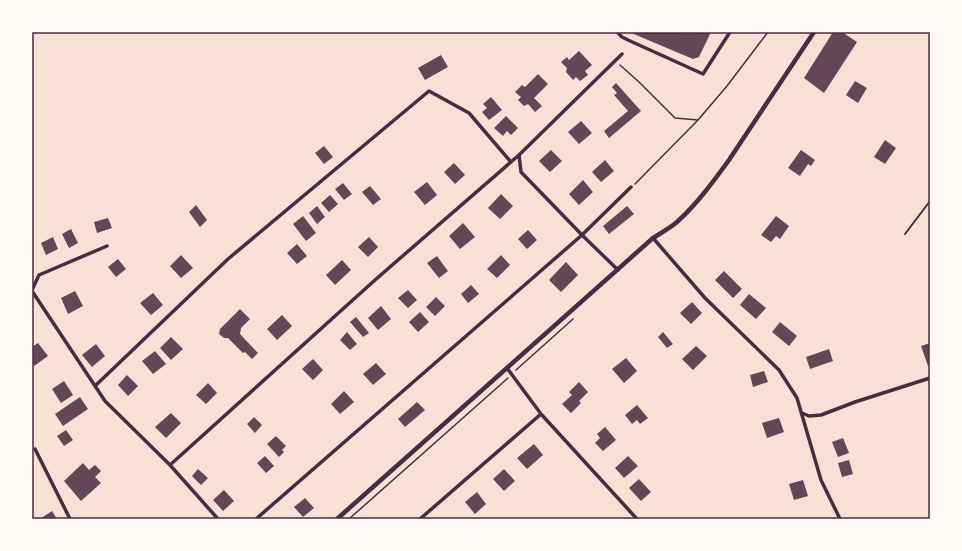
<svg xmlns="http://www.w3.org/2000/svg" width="962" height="551" font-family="Arial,sans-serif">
<rect width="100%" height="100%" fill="#f7e1d7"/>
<path fill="#644757" d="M629 32H685L689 34 690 32H711L699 57 693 59Z
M833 32H842L857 42 824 93 804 78Z
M579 51 592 65 585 71 588 75 580 81 576 77 573 80 566 72 567 68 561 62 567 57 569 60Z
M441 55 448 67 425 80 418 68Z
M538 74 548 84 534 98 542 106 535 112 528 104 524 106 518 100 521 97 515 92 522 85 525 87Z
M855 81 867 88 858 103 846 95Z
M616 83 641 111 609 138 604 131 628 111 614 95 617 93 612 87Z
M491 97 502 110 489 120 482 112 487 108 483 104Z
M506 116 518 128 511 135 507 131 503 136 494 128Z
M581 121 592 133 579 144 568 132Z
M885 140 896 148 885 164 874 157Z
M324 146 333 157 324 164 315 153Z
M551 150 562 161 550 172 539 161Z
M801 150 815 160 811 166 808 164 800 176 788 168Z
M605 160 614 171 601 182 592 172Z
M454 163 465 175 455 184 444 172Z
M583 180 593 192 579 205 569 194Z
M427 182 437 195 425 205 414 192Z
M343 183 352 194 344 200 335 189Z
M370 186 381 199 373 205 362 192Z
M501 194 513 206 500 219 488 208Z
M330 195 338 204 329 212 321 203Z
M196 205 207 220 200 227 189 212Z
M317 206 325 217 317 224 309 213Z
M627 206 634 214 609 234 603 226Z
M303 216 316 233 306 241 293 224Z
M776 216 789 226 780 239 776 236 771 242 761 235Z
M108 218 112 228 97 233 94 222Z
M463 223 475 237 460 249 449 236Z
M71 229 78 243 69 248 62 234Z
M528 230 537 240 527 249 518 239Z
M53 237 58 249 46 255 41 243Z
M369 237 378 247 368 257 358 247Z
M297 244 307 256 297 264 287 253Z
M181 255 193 268 181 278 170 266Z
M501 255 510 265 497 278 487 269Z
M437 256 448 271 439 278 427 263Z
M118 259 126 269 116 277 108 267Z
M342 260 351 270 335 285 326 275Z
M566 262 578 275 561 292 549 280Z
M724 271 742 289 733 298 715 280Z
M471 285 479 294 468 303 461 294Z
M408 290 417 300 408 308 398 298Z
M75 291 83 306 68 314 61 298Z
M153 293 163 305 151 315 140 303Z
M749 294 766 308 756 319 740 305Z
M436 297 445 306 435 316 426 307Z
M692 302 702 313 691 324 680 313Z
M381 306 391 319 378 330 368 318Z
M240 309 250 319 241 328 240 334 258 353 252 359 245 352 243 353 228 338H224L219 334 220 329Z
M420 312 429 322 418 332 409 322Z
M282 315 292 326 277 340 267 329Z
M356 317 369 333 363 337 350 322Z
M780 322 797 336 789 346 772 332Z
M347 332 357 344 350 350 340 340Z
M663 332 673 344 667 348 658 337Z
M171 337 183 349 171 360 160 348Z
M38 343 48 356 34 366 32 362V347Z
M930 343V365L928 366 921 346Z
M96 344 105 356 92 367 82 355Z
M696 346 707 356 693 370 682 359Z
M829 349 833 361 810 369 806 357Z
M155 351 166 364 153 374 142 361Z
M626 358 637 371 624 383 612 369Z
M313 359 323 370 313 380 302 369Z
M376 363 386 374 373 385 363 374Z
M764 371 768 382 753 387 750 375Z
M127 375 138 386 128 396 118 385Z
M64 381 73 395 61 403 52 389Z
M579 382 588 392 579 401 581 403 571 413 562 404 572 395 569 392Z
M208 383 217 393 206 404 196 395Z
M344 391 354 402 340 414 331 404Z
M80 397 88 409 63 426 55 414Z
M417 402 425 410 405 427 398 419Z
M637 405 648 418 640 424 637 420 632 424 625 415Z
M171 413 181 423 166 438 155 427Z
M254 417 262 425 255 433 247 424Z
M779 418 784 432 767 438 762 423Z
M605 427 616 440 603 451 595 443 600 438 597 434Z
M66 430 73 440 64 446 57 436Z
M276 436 286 446 282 450 284 452 279 457 267 444Z
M843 438 849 453 838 457 832 442Z
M534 444 543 455 527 469 517 458Z
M265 456 274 466 266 473 257 463Z
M628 456 638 466 624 478 615 468Z
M849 460 853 474 842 477 838 463Z
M83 463 89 470 95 465 101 471 95 477 101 483 81 501 64 481Z
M198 469 208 478 201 485 192 476Z
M504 469 515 481 504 491 493 479Z
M639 479 651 492 641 501 629 488Z
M803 480 808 496 794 500 789 484Z
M224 490 234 501 223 511 213 500Z
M477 492 486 504 475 514 465 502Z
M305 498 314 508 303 517 294 507Z
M52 511 57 519H40Z"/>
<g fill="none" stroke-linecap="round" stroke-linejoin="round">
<path stroke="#4a2c40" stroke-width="1.5" d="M620 65 639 82 675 118 698 120 727 86 768 32
M635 184 698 120
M516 370 573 319
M349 519 508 378"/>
<path stroke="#4a2c40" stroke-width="2" d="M905 234 930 201"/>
<path stroke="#4a2c40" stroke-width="3.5" d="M617 32 622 37 628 40 703 74 730 32
M519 155 521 172 582 235 618 270
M653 238 705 298 779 370 797 398 821 480 840 519
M32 290 39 275 107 246
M32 291 105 401 170 465 218 519
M507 368 541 414 637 519
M95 386 228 259 429 91 469 113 511 162
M802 413 809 416 821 415 855 402 930 378
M35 449 70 519
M170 465 375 280 519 155 622 54
M256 519 582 235 631 187
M420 519 541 414"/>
<path stroke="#4a2c40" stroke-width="4.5" d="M337 519 653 238C661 233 670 228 677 222 697 204 713 182 729 160L814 32"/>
</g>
<rect width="962" height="551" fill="none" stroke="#fffaf5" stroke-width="66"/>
<rect x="33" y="33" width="896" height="485" fill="none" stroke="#4a2c40" stroke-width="1.5"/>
</svg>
